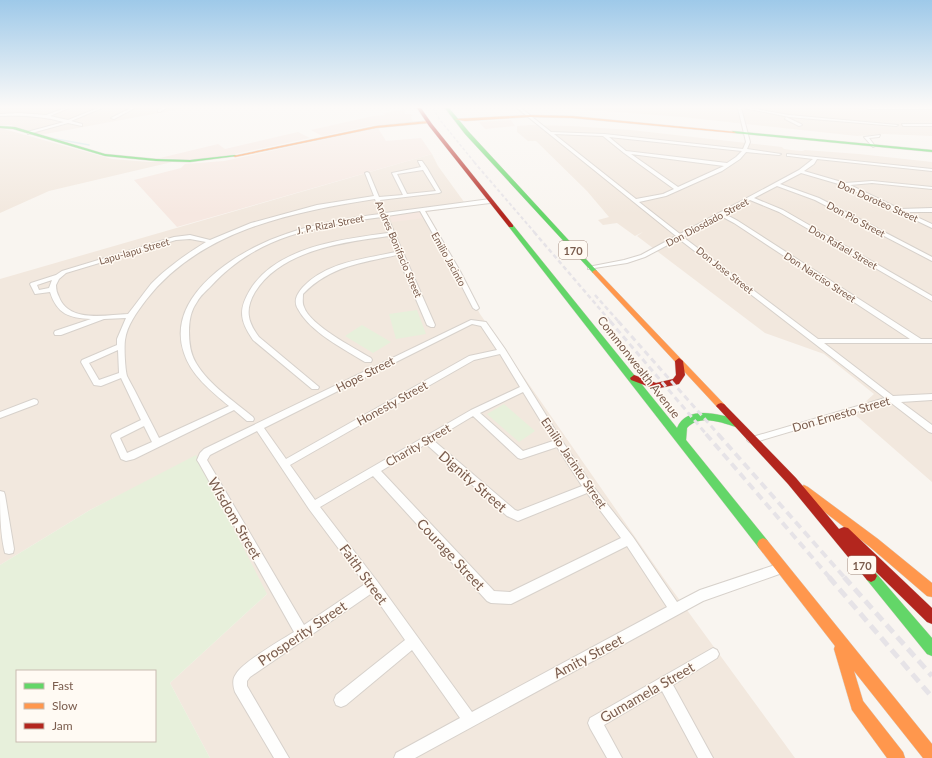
<svg xmlns="http://www.w3.org/2000/svg" width="932" height="758" font-family="Lato,sans-serif">
<rect width="100%" height="100%" fill="#f9f5f0"/>
<path fill="#f2e8de" d="M0 108H186L40 135 11 125H0Z
M562 108H932V136L884 134 857 136 682 117Z
M531 125 571 126 631 130 782 147 784 149 791 150 802 151 805 150 859 154 932 162V482L853 413 874 394 824 354 765 333 637 236 643 232 635 236 617 223 603 225 598 220 609 217 587 191 536 141H528L517 132V126Z
M0 128 112 159 150 162H172L49 191 0 213Z
M432 154 438 166 467 206 426 212 480 314 665 580 795 758H210L170 683 267 594 134 488 90 510 0 565V279Z"/>
<path fill="#f6e8e1" d="M404 109 405 114H411L413 116H411L413 122 369 126 322 136 311 130 373 116 385 115 384 113Z
M511 120 515 126 485 129 479 122Z
M378 128 386 141 421 138 432 154 177 227 134 180 181 168 185 164 224 161Z
M298 132 310 138 221 157 198 160 160 158 218 144 225 149Z
M422 211 425 218 392 222 390 216Z"/>
<path fill="#e7f0db" fill-rule="evenodd" d="M417 310 426 334 396 339 389 314Z
M362 325 391 342 373 353 345 336Z
M504 404 535 431 519 442 487 414Z
M196 455 267 594 170 683 210 758H0V565L90 510ZM17 671H155V741H17Z"/>
<g fill="none" stroke-linecap="round" stroke-linejoin="round">
<path stroke="#d0e8ea" stroke-width="1.5" d="M51 138 89 145"/>
<g stroke="#d7d1cb" stroke-width="2">
<path id="street" d="M65 108H69L50 116 68 120 98 108H102L71 121 82 124V126L68 123 28 134 27 132 64 122C42 116 22 115 0 116V114L19 113 46 115Z
M131 108H135L114 119 111 118Z
M162 108H166L160 112H158V110Z
M517 108H521L551 132 604 134 743 149 746 142 738 108H741L750 142 747 149 781 154 779 155 746 152 740 159 722 171 666 196 639 202 680 234 799 170 813 159 789 156H787V154L932 169V171L817 159 814 164 804 171 845 183 872 181 932 187V189L872 183 850 185 900 209 932 208V212H906L932 224V228L842 185 801 173 780 184 819 198 932 257V261L815 200 777 186 754 198 783 210 932 296V301L779 212 750 200 725 214 738 221 921 339H932V343H824L893 396 932 394V400L901 402 932 425V433L929 432 890 402 752 443 749 442 747 440 749 438 885 398 679 239 645 257 627 263 588 269V267L624 260 641 255 676 236ZM554 134 603 136 624 153 674 189 663 194 636 199ZM609 137 742 151 736 157 727 163 626 151ZM631 154 724 166 678 187ZM721 216 734 223 910 339H818L683 237Z
M744 108H750L789 115 898 125 896 126 789 117Z
M867 108H932V109H869Z
M786 117 801 124 802 125 799 126 785 119Z
M902 124H932V126H903Z
M880 135 879 137 869 138 875 146 873 147 864 137Z
M418 161H422L427 168 441 192 439 193 380 200 385 213 490 199 493 201 490 203 425 211 460 271 479 308 478 309 476 310 473 308 454 271 420 211 387 216 435 325 434 327H431L427 325 397 255C361 263 330 266 303 294 303 299 302 303 304 307 310 325 354 348 371 358L372 360 371 362H365C344 349 310 332 298 309 293 301 297 294 303 287 327 262 363 259 396 252L389 236C344 242 281 250 255 292 245 309 247 321 259 337L319 387 318 389H312L253 340C240 321 238 310 250 290 276 247 342 239 388 233L382 217C351 221 319 226 289 236 259 246 233 262 211 286 206 291 200 296 197 302 191 310 189 321 189 331 189 342 190 353 196 363 209 385 234 401 253 417L254 419 253 421H247L234 410 134 459 126 461 121 459 111 436 112 434 141 420 121 378 101 386 94 385 81 362 82 360 117 345V339L126 318 104 319 61 335H55L54 333 55 331 91 319C69 318 57 314 50 292L35 294 30 284 31 283 56 275 62 271 174 237 190 235 210 240 251 223 317 205 374 196 365 173 367 172 369 173 379 197 403 195 392 173 421 167ZM423 170 436 191 407 194 397 174ZM375 199 380 214C349 218 316 223 286 234 240 249 164 295 184 353 191 375 211 391 229 406L159 438C152 424 144 409 137 395 134 389 130 382 127 376 125 369 124 348 125 340 127 325 137 312 146 300 200 230 292 212 375 199ZM190 239 206 242C189 252 164 270 151 284 143 294 136 304 128 314 106 315 69 323 59 297 57 293 56 290 56 285L59 279 66 273 176 240ZM52 280 49 288 39 290 37 285ZM118 350 119 373 99 380 89 363ZM144 426 152 442 127 453 120 438Z
M471 320 486 322 505 349 562 441 592 485 633 537 677 602 700 590 781 563 785 564 787 568 785 572 703 601 415 758H394L396 753 460 718 412 650 346 705 341 707 336 705 334 700 336 695 405 640 372 593 250 677 247 681V686L289 758H274L235 692C233 686 232 679 236 674 243 662 281 640 294 632L199 463 197 460 200 453 204 449ZM472 324 481 326 497 350 469 356 286 459 264 428ZM500 354 520 387 471 410 315 500 290 465 474 360ZM523 392 553 441 523 451 480 413ZM473 416 518 458 521 459 557 447 582 486 518 511 515 510 433 440ZM257 431 309 509 365 584 304 625 207 460 210 455ZM426 444 507 516 518 521 587 493 621 538 510 592 494 591 381 471ZM373 476 487 601 491 603 511 604 627 546 667 607 472 712 377 581 320 507Z
M34 399 37 400 38 402 37 404 0 418V412Z
M0 491 4 492 5 495 14 549 13 553 9 554 5 553C0 534 0 510 0 491Z
M713 648 717 650 719 654 717 658 673 685 713 758H698L662 691 604 725 622 758H607L590 728 588 723 590 718Z"/>
</g>
<g stroke="#d9d2cb" stroke-width="1">
<path id="fast" d="M445 108H449L469 132 597 271V273H593L465 134Z
M0 126 15 127 105 154 156 159 190 160 235 155 237 156 190 162 156 161 105 156 13 129 0 128Z
M732 131 932 150V152L734 133Z
M509 225H513L677 428C687 404 721 415 739 420L741 423 739 426 736 427C721 422 699 414 687 428L686 440 767 540 769 544 767 548 763 550 759 548 509 227Z
M871 570 875 572 932 638V656L927 654 867 580 865 576 867 572Z"/>
</g>
<g stroke="#d9d2cb" stroke-width="1">
<path id="slow" d="M530 115 572 116 736 132 734 133 572 118 530 117 465 121 454 119Z
M428 121 429 123 376 128 235 157 233 156 376 126Z
M595 270 597 271 724 404 726 406 724 408H718L593 273 592 272Z
M804 485 808 487 878 539 932 583V597L927 596 870 547 800 493 798 490 800 487Z
M763 538 767 540 932 744V758H923L854 671 863 701 903 752 905 758H887L852 710 834 649 835 646 759 548 757 544 759 540Z"/>
</g>
<g stroke="#d9d2cb" stroke-width="1">
<path id="jam" d="M417 108H421L432 124 513 225V227H509L429 126Z
M679 358 683 361 685 375 679 384 655 389 631 380 630 378 634 375 656 383 673 379 676 375 675 361Z
M721 403 724 404 796 478 839 529 844 527 848 528 932 608V624L927 622 871 567 877 576 875 580 871 582 867 580 788 484 718 408 716 406 718 404Z"/>
</g>
<use href="#street" fill="#fefefd" fill-rule="evenodd"/>
<use href="#fast" fill="#63d668" fill-rule="evenodd"/>
<use href="#slow" fill="#ff974d" fill-rule="evenodd"/>
<use href="#jam" fill="#b3261e" fill-rule="evenodd"/>
<path stroke="#e6e3e7" stroke-width="1.5" stroke-dasharray="3 2" stroke-linecap="butt" d="M433 108 440 120 475 163"/>
<path stroke="#e6e3e7" stroke-width="2" stroke-dasharray="3.5 2.5" stroke-linecap="butt" d="M474 162 535 233"/>
<path stroke="#e6e3e7" stroke-width="2.5" stroke-dasharray="4.5 3" stroke-linecap="butt" d="M534 232 611 322
M595 295 619 322"/>
<path stroke="#e6e3e7" stroke-width="3" stroke-dasharray="6 4" stroke-linecap="butt" d="M610 321 707 435
M618 321 719 435"/>
<path stroke="#e6e3e7" stroke-width="4" stroke-dasharray="8 5" stroke-linecap="butt" d="M706 434 830 578
M718 434 845 578"/>
<path stroke="#e6e3e7" stroke-width="5" stroke-dasharray="10 6" stroke-linecap="butt" d="M829 577 932 697
M844 577 932 676"/>
</g>
<linearGradient id="sky" x2="0" y2="1"><stop stop-color="#9ec9e9"/><stop offset="0.5" stop-color="#fcfaf8"/><stop offset="1" stop-color="#fcfaf8" stop-opacity="0"/></linearGradient>
<rect width="932" height="214" fill="url(#sky)"/>
<g text-anchor="middle" dominant-baseline="central" stroke-width="3" stroke-linejoin="round" paint-order="stroke">
<g font-size="10" fill="#7a5c4d" stroke="#fffaf3">
<text transform="translate(878 201) rotate(24)">Don Doroteo Street</text>
<text transform="translate(856 219) rotate(28)">Don Pio Street</text>
<text transform="translate(707 222) rotate(-28)">Don Diosdado Street</text>
<text transform="translate(330 224) rotate(-11)">J. P. Rizal Street</text>
<text transform="translate(843 247) rotate(30)">Don Rafael Street</text>
<text transform="translate(399 249) rotate(67)">Andres Bonifacio Street</text>
<text transform="translate(134 251) rotate(-16)">Lapu-lapu Street</text>
<text transform="translate(449 259) rotate(61)">Emilio Jacinto</text>
<text transform="translate(725 270) rotate(38)">Don Jose Street</text>
<text transform="translate(820 277) rotate(33)">Don Narciso Street</text>
</g>
<g fill="#fffaf3" stroke="#a28b7f" stroke-width="1">
<rect x="559" y="241" width="28" height="18" rx="3"/>
<rect x="848" y="556" width="28" height="18" rx="3"/>
</g>
<g font-size="11" font-weight="bold" fill="#7a5c4d">
<text x="573" y="250">170</text>
<text x="862" y="565">170</text>
</g>
<g font-size="12" fill="#7a5c4d" stroke="#fffaf3">
<text transform="translate(639 367) rotate(52)">Commonwealth Avenue</text>
<text transform="translate(365 374) rotate(-27)">Hope Street</text>
<text transform="translate(392 403) rotate(-29)">Honesty Street</text>
<text transform="translate(841 414) rotate(-16)">Don Ernesto Street</text>
<text transform="translate(418 445) rotate(-30)">Charity Street</text>
<text transform="translate(574 463) rotate(56)">Emilio Jacinto Street</text>
</g>
<g font-size="14" fill="#7a5c4d" stroke="#fffaf3">
<text transform="translate(473 481) rotate(41)">Dignity Street</text>
<text transform="translate(235 518) rotate(60)">Wisdom Street</text>
<text transform="translate(451 554) rotate(47)">Courage Street</text>
<text transform="translate(364 574) rotate(54)">Faith Street</text>
<text transform="translate(302 633) rotate(-34)">Prosperity Street</text>
<text transform="translate(588 656) rotate(-28)">Amity Street</text>
<text transform="translate(647 692) rotate(-30)">Gumamela Street</text>
</g>
</g>
<rect x="16" y="670" width="140" height="72" fill="#fffaf3" stroke="#cabbb1"/>
<rect x="24" y="683" width="20" height="6" fill="#63d668" stroke="#cabbb1"/>
<text x="52" y="690" font-size="12" fill="#7a5c4d">Fast</text>
<rect x="24" y="703" width="20" height="6" fill="#ff974d" stroke="#cabbb1"/>
<text x="52" y="710" font-size="12" fill="#7a5c4d">Slow</text>
<rect x="24" y="723" width="20" height="6" fill="#b3261e" stroke="#cabbb1"/>
<text x="52" y="730" font-size="12" fill="#7a5c4d">Jam</text>
</svg>
